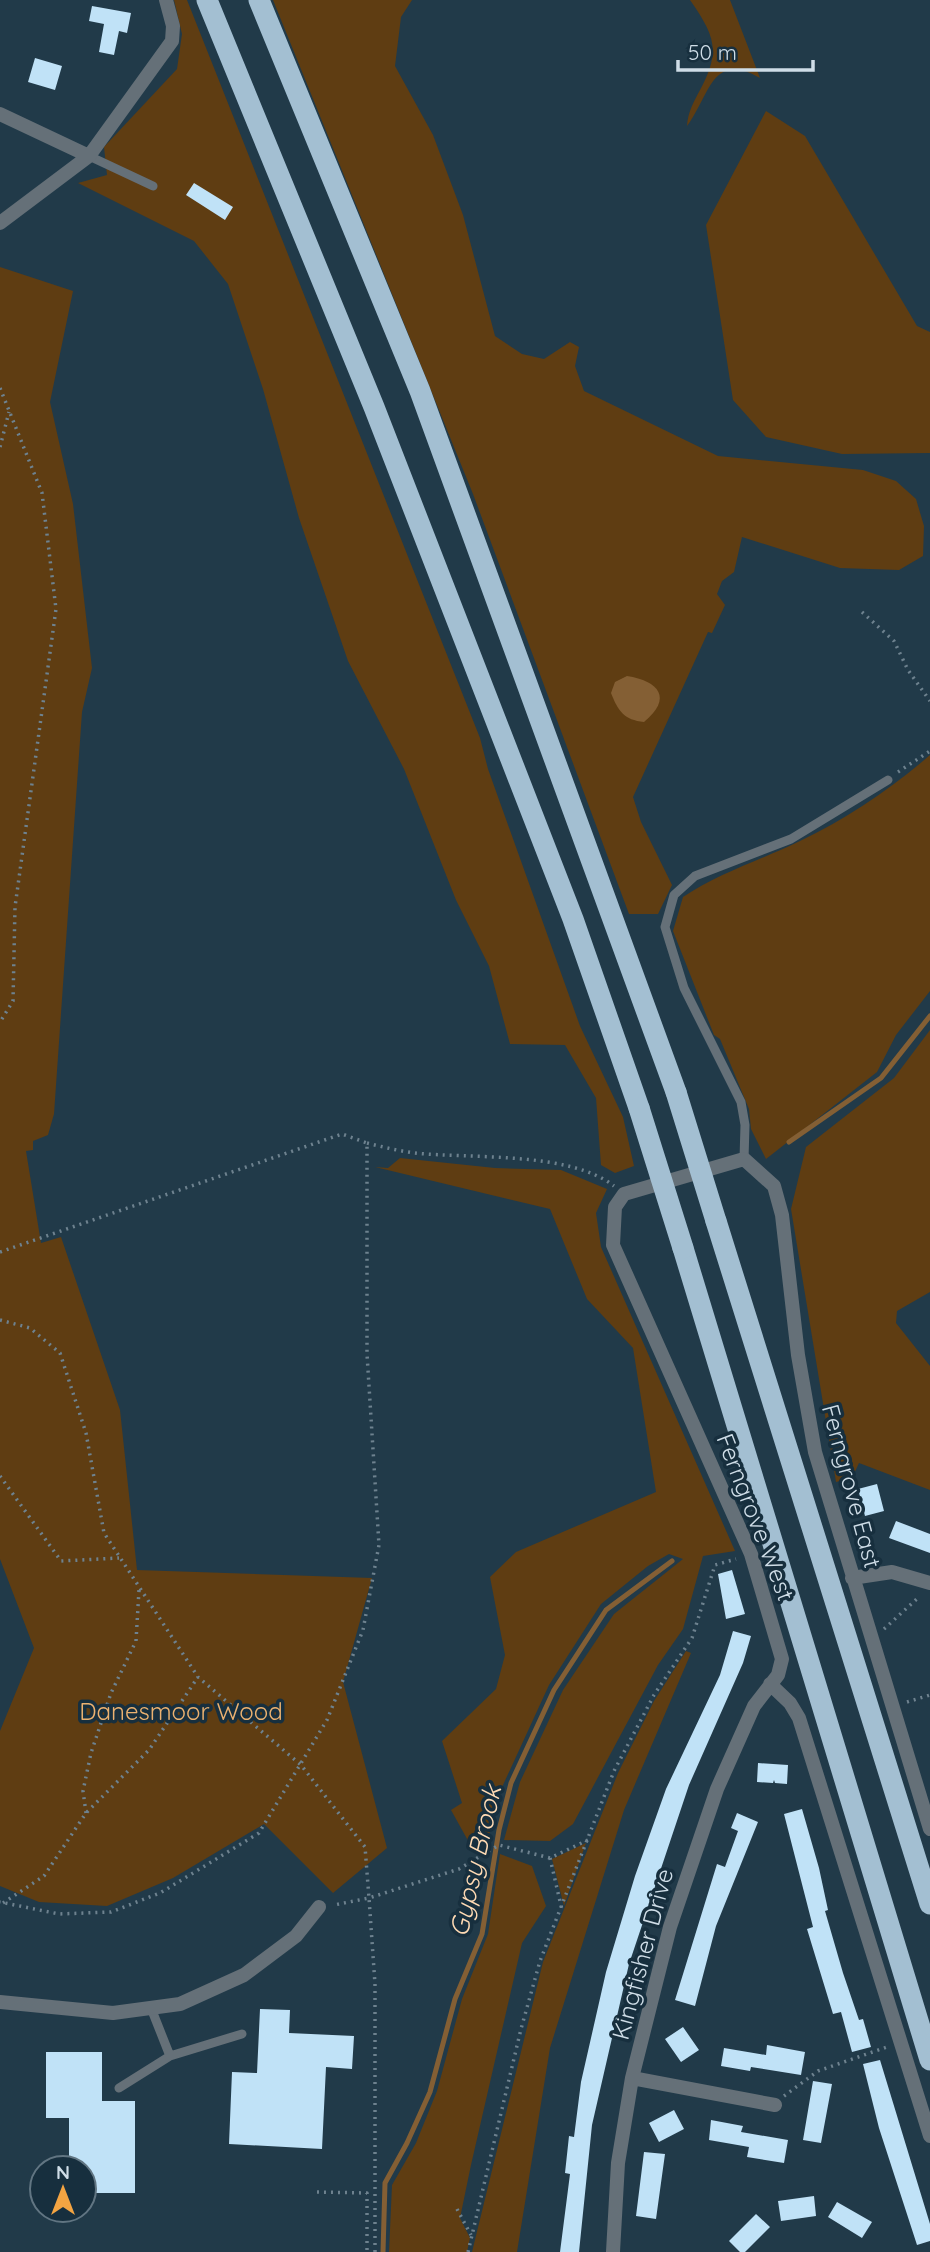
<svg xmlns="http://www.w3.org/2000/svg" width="930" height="2252" font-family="Quicksand,sans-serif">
<rect width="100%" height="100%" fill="#213a49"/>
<path fill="#5f3d12" d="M174 0H187L480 738 488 769 580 1026 623 1117 634 1166 615 1173 601 1165 596 1098 565 1045 510 1044 489 966 456 900 404 769 348 661 299 518 263 389 228 284 194 241 78 183 107 175 104 147 177 69 182 34Z
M273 0H412L401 17 395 66 433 135 463 215 495 336 522 354 544 359 570 342 579 347 575 366 584 391 718 456 863 470 896 481 916 499 924 526 923 556 899 570 840 568 742 537 734 572 722 581 717 594 725 605 712 633 708 632 633 797 641 822 672 885 658 914H629L473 494Z
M690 0H730L760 78C712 50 710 95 687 126 688 112 693 103 700 90 721 51 715 36 690 0Z
M766 111 805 136 917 326 930 332V453L842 454 766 437 733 400 706 225Z
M0 267 73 291 50 402 73 504 92 668 82 712 54 1114 48 1135 33 1141V1150L26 1151 41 1243 61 1237 120 1410 137 1570 372 1578 343 1682 387 1848 333 1893 264 1824 173 1878 107 1906 39 1902 0 1886V1731L34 1648 0 1559Z
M930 755V991L896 1035 877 1072 766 1159 751 1129 749 1109 720 1039 714 1035 673 931 683 897C719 873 761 860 800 841 846 819 891 789 930 755Z
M930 1030V1292L897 1311 896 1323 930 1366V1490L859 1463 852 1478 836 1482 791 1209 806 1147 894 1078Z
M400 1158 495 1168 561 1170 607 1189 596 1213 601 1247 735 1551 703 1556 683 1629 658 1665 573 1824 550 1841 504 1840 520 1782 563 1690 614 1614 683 1559 669 1554 648 1566 601 1604 549 1685 503 1785 485 1849 471 1846 451 1810 462 1803 442 1741 496 1689 505 1655 490 1577 516 1552 656 1492 633 1348 587 1299 550 1209 375 1167 388 1168Z
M686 1651 691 1653 624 1810 550 2048 517 2252H472L543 1962 618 1773 654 1701Z
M586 1843 564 1906 552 1859Z
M500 1854 532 1866 546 1906 522 1943 471 2165 460 2218 470 2238 467 2252H389L392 2185 416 2143 437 2091 462 1999 488 1934Z"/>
<path fill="#845f34" d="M627 676C659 681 673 698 644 722 624 720 618 711 611 693L615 682Z"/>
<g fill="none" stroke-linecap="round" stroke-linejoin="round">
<path stroke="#845f34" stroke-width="5" d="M789 1142 881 1078 930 1016
M383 2252 385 2183 407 2143 430 2092 455 1999 482 1934 499 1830 511 1783 554 1690 606 1610 672 1561"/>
</g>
<path fill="#c0e2f7" d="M92 6 131 13 127 33 119 31 114 55 99 52 104 24 89 21Z
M35 58 62 66 55 90 28 82Z
M194 183 233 207 225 220 186 195Z
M877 1484 884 1511 865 1516 858 1489Z
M896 1521 930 1534V1553L889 1538Z
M732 1570 745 1614 726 1619 718 1574Z
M733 1631 751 1636 743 1663 689 1785 629 1964 592 2125 579 2252H560L570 2174 565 2173 569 2136 574 2137 581 2082 606 1972 635 1876 666 1789 720 1675Z
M758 1763 788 1765 787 1784 775 1783 774 1780 773 1783 757 1782Z
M802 1809 819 1868 828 1910 825 1911 843 1973 859 2020 863 2019 871 2047 852 2052 841 2012 833 2014 807 1929 813 1927 784 1814Z
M737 1813 758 1822 716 1926 695 2006 675 2000 717 1864 725 1867 738 1831 731 1828Z
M260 2009 290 2010 289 2033 354 2036 352 2069 326 2067 322 2149 229 2144 232 2072 257 2073Z
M683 2027 699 2050 681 2062 665 2039Z
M767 2045 805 2052 801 2075 751 2067 750 2071 721 2066 724 2048 766 2055Z
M46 2052H102V2101H135V2193H84V2168H69V2118H46Z
M880 2060 930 2224V2241L917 2245 879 2128 863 2064Z
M813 2081 832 2084 821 2143 803 2140Z
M674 2110 684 2129 659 2142 649 2123Z
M711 2120 743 2126 741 2132 788 2140 784 2163 747 2157 749 2147 709 2140Z
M644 2152 665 2154 656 2219 636 2216Z
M814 2196 816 2216 781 2221 778 2201Z
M837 2202 872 2222 862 2238 828 2217Z
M756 2214 770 2227 745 2252H740L729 2241Z"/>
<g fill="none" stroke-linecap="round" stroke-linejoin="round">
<path stroke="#6e828f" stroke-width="3.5" stroke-dasharray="2 5" stroke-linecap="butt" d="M0 388 42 493 56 609 15 907 13 1001 0 1022
M0 447 9 412
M862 612 894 641 908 670 930 701
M898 772 930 751
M367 1143C383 1147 399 1151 415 1153 471 1159 569 1151 614 1186
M0 1252 342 1134 367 1143V1354L379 1545 363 1630 327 1720 259 1833 160 1893 111 1912 59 1914 0 1902
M0 1320 30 1328 60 1353 86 1433 104 1533 198 1677 301 1765 365 1847 369 1898 334 1905
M0 1476 61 1561 119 1558
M884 1629 920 1596
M907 1702 930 1695
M86 1813 83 1791 91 1753 111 1693 136 1641 139 1590
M550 1858 562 1910
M3 1903 44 1876 86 1813 149 1750 198 1677
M784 2096 818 2071 887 2047
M317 2192 367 2193V2252
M457 2209 471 2235
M375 2252V1984L369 1898 459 1869 499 1845 550 1858 590 1839
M468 2252 521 2029 540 1961 614 1771 654 1695 692 1638 715 1565 736 1559"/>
<path stroke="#657078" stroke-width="9" d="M89 156 153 186
M744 1159 745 1125 741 1102 684 988 665 927 674 895 695 876 791 839 888 780
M151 2008 170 2056
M119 2088 170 2056 242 2034"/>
<path stroke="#657078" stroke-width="14" d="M0 114 89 156
M0 223 89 156 172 41 173 26 166 0
M852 1578 892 1572 930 1583
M770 1684 790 1703 799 1718 930 2136
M0 2002 113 2013 180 2004 244 1975 296 1936 319 1907
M632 2078 775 2105
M613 2252 618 2163 632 2078 670 1927 717 1789 754 1706 778 1675 782 1659 751 1554 613 1245 615 1207 624 1194 744 1159 774 1186 782 1215 798 1355 815 1452 930 1829"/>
<path stroke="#a3bfd2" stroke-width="21" d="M207 0 374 407 573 919 639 1108
M259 0 420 391 676 1092
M716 1221 930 1904
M683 1248 930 2060"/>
<path stroke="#a3bfd2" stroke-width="21" d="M676 1092 716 1221
M639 1108 683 1248"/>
</g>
<g text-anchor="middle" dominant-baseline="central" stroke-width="7" stroke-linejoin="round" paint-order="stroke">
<g font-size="24" fill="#cfdde7" stroke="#172f3e">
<text transform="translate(852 1486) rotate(75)">Ferngrove East</text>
<text transform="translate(756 1517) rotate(69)">Ferngrove West</text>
<text transform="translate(642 1954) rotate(-75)">Kingfisher Drive</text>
</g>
<g font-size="24" fill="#ecb270" stroke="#172f3e">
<text x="181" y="1711">Danesmoor Wood</text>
</g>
<g font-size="26" font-style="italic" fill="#fedab4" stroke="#172f3e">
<text transform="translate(475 1861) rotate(-77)">Gypsy Brook</text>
</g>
</g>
<g transform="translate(63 2189)"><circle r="33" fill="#172f3e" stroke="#617582" stroke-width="2"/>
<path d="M0-5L12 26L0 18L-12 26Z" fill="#f3a442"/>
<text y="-10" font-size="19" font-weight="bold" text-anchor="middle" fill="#cfdde7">N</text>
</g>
<path d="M678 60v10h135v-10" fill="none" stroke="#cfdde7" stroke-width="3.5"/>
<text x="688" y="60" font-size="21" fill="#cfdde7" stroke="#172f3e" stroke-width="5" paint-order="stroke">50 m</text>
</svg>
